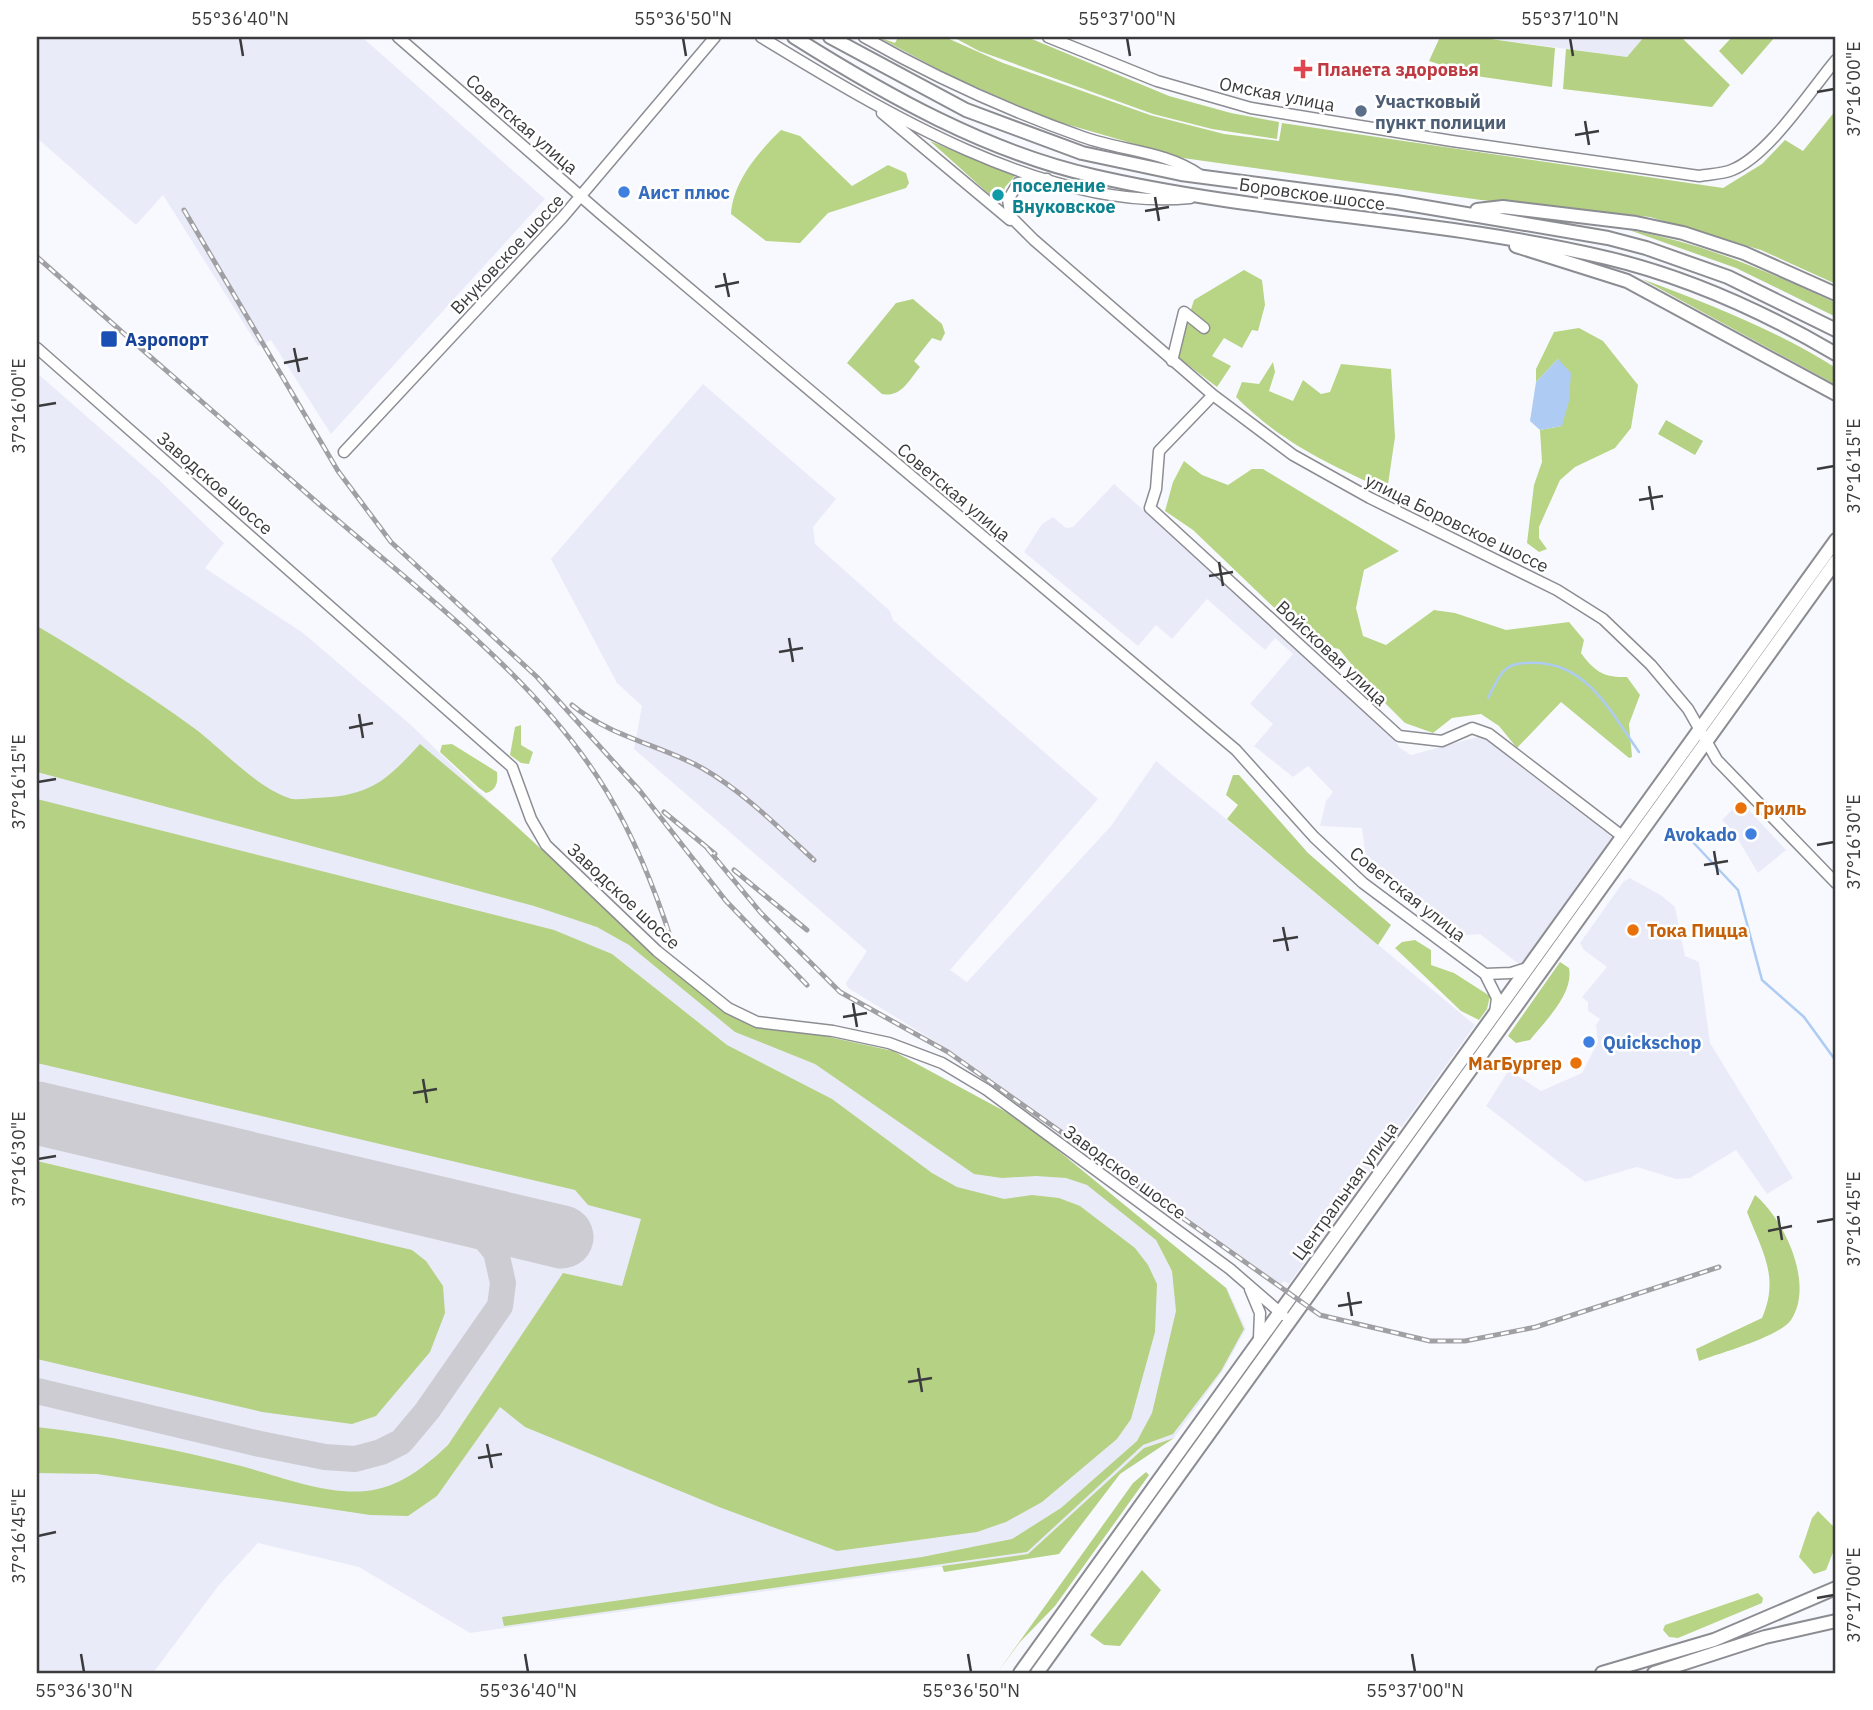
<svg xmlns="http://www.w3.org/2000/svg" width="1873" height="1710" font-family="'IBM Plex Sans',sans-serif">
<rect width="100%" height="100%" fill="#f8f9ff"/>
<path fill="#eaebf9" d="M37 37H362L545 199 331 434 271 340 258 346 163 195 136 225 37 138Z
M1477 37H1644L1627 57Z
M37 373 157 478 224 543 205 568 303 633 411 725 544 855 736 1028 1036 1143 1227 1288 1246 1329 1222 1372 1174 1438 1144 1448 1028 1554 470 1633 359 1567 258 1543 219 1585 153 1673H37Z
M703 384 836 499 813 527 815 544 890 611 893 620 1098 799 950 970 967 982 1111 826 1156 761 1475 1025 1289 1284 1284 1281 1281 1284 954 1053 848 988 846 983 867 951 634 749 642 706 617 683 551 559Z
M1114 484 1321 668 1387 729 1400 748 1411 755 1481 736 1613 838 1520 965 1480 934 1465 935 1450 922H1444L1406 894 1402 898 1398 894 1400 890 1396 883 1366 859 1362 828 1320 826 1326 801 1333 792 1308 766 1293 777 1254 746 1273 724 1250 704 1293 654 1275 638 1265 650 1207 599 1172 639 1156 625 1138 646 1024 552 1042 524 1053 517 1066 528 1073 527Z
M1736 806 1743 813 1748 809 1786 850 1758 873 1733 831 1722 820Z
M1630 878 1662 896 1675 907 1685 956 1699 962 1710 1043 1793 1178 1767 1194 1736 1150 1690 1178 1676 1179 1637 1167 1585 1182 1486 1106 1509 1070 1541 1091 1582 1073 1598 1042 1596 1025 1600 1019 1588 1011V1002L1582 997 1607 967 1584 950 1580 943 1624 881Z"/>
<path fill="#b5d183" d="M878 37 895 43 898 37H945L1003 63 1150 115 1224 134 1279 141 1282 123 1723 188 1762 164 1785 140 1803 151 1836 110V284L1761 250 1650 217 1481 200 1183 158 1052 120 953 77Z
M953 37H1027L1169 96 1231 113 1279 122 1277 139 1212 129 1153 114 979 51Z
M1440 37H1477L1555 48 1552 87 1476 76 1429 61Z
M1644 37H1681L1730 85 1712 107 1563 89 1566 49 1627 57Z
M1732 37H1775L1742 75 1719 51Z
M930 141 1015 176 1005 187 1000 204Z
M1629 230C1704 243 1768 272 1836 303V317L1736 268Z
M1642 279C1709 304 1776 330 1836 368V385Z
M913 299 942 324 945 333 941 341 932 338 914 361 920 367C909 380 901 398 882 394L847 363 896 303Z
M1666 420 1703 441 1695 455 1658 434Z
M37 626C91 658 143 691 194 728 222 749 256 787 289 798 296 801 308 798 316 798 370 796 385 782 420 744L503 814 652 951 733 1016 893 1051 1006 1112 1044 1139 1226 1288 1244 1329 1221 1371 1173 1434 1143 1445 1027 1552 504 1626 502 1617 922 1557 1012 1539 1061 1508 1137 1441 1152 1413 1176 1311 1172 1271 1156 1240 1087 1185 1066 1178 1036 1176 1002 1178 974 1174 815 1064 735 1032 629 945 597 927 534 906 37 772Z
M1233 775H1239L1308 853 1391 925 1378 945 1227 819 1238 805 1226 795Z
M37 799 554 930 612 954 727 1045 832 1099 932 1173 957 1187 1004 1199 1032 1195 1059 1198 1080 1206 1135 1248 1148 1265 1157 1284 1155 1332 1131 1419 1117 1439 1042 1502 1006 1522 977 1532 837 1551 719 1507 525 1427 500 1407 437 1496 408 1516 370 1515 97 1474 37 1473V1427C106 1435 173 1449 241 1466 279 1476 326 1495 366 1491 398 1488 425 1467 448 1445L563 1273 622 1286 641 1219 588 1205 575 1190 37 1063Z
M1560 962 1569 968C1574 994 1545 1021 1530 1040L1516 1043 1508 1036Z
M37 1161 412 1250 426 1261 443 1286 445 1313 430 1352 376 1416 352 1424 262 1412 37 1359Z
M1755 1195C1784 1219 1815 1284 1791 1320 1779 1337 1720 1353 1699 1361L1696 1349 1762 1318C1780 1277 1762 1251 1747 1212Z
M1174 1438 1120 1474 1059 1554 944 1572 942 1566 1028 1554 1144 1448Z
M1146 1472 1149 1475 1055 1606 1020 1642 997 1673 1133 1483Z
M1142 1570 1161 1590 1120 1646 1104 1645 1090 1635Z"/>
<path fill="#b8d585" d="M781 130 800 136 852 186 888 165 906 173 909 183 906 188 828 213 800 243 766 241 731 214C733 182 758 152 781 130Z
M1244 270 1262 280 1265 305 1258 331 1252 330 1242 348 1224 338 1212 356 1231 366 1217 387 1176 356 1194 300Z
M1579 328 1603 341 1638 385 1631 428 1615 448 1575 467 1560 480 1539 527V538L1547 549 1539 552 1527 543 1534 485 1542 462 1540 430 1562 426 1558 359 1536 382V369L1554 332Z
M1273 362 1275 372 1269 391 1293 401 1303 380 1321 394 1330 392 1341 364 1391 369 1395 437 1387 491C1327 463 1283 444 1236 397L1242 382 1259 384Z
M1184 461 1202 475 1228 485 1252 469H1263L1399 551 1364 570 1356 608 1363 636 1386 645 1434 610 1455 613 1506 630 1569 622 1584 640 1581 653C1594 671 1604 678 1627 677L1640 695 1629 724 1632 757 1629 758 1561 702 1517 748 1499 726 1481 714 1452 718 1433 733 1405 723 1374 692 1339 649 1311 643 1193 530 1165 511 1173 482Z
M521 725V745L533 752 529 764 521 763 510 755 515 727Z
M452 744 497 772C498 782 497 790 486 793L479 788 440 752 442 745Z
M1415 940 1431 950V965L1454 973 1490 996 1487 1009 1479 1020 1461 1011 1395 948 1402 942Z
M1818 1511 1836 1529V1545L1826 1570 1814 1574 1799 1557 1812 1518Z
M1758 1593 1763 1598 1762 1603 1678 1638 1669 1637 1663 1630 1665 1625Z"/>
<path fill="#adcbf3" d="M1558 359 1571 373 1569 401 1562 426 1540 430 1530 421 1536 382Z"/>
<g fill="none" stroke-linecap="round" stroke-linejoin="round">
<path stroke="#adcbf3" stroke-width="2.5" d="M1488 698C1503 669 1504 661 1539 663 1589 666 1612 714 1639 752
M1690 839 1738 890 1762 980 1804 1017 1836 1061"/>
<path stroke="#ccccd2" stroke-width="26" d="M37 1391 260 1444 325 1457 355 1459 381 1452 401 1442 427 1411 500 1306 503 1283 496 1252 473 1224 447 1211"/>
<path stroke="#ccccd2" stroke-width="63" d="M37 1113 562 1237"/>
<g stroke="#8c8d92" stroke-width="13">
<path id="minor" d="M398 37 601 214 1236 750 1314 837 1363 883 1485 974 1497 998 1495 1013
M761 37C879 109 1047 212 1190 198
M864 37C934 77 1007 110 1083 137 1122 151 1166 151 1200 175
M1048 37 1157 81 1251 108 1452 141 1699 176C1710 174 1722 174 1732 170 1769 155 1810 91 1836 60
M882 113 1010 220
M1047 179 1018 183 1008 200 1011 217 1034 240 1213 395 1293 455 1370 498 1557 590 1603 619 1651 665 1688 709 1717 760 1836 883
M37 348 512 767 531 819 546 845 657 951 728 1008 757 1022 833 1031 889 1043 942 1063 987 1090 1230 1269 1283 1315
M1172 361 1184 312 1204 328
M1213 395 1159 451 1156 489 1150 508 1399 736 1442 741 1472 728 1489 734 1622 836
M344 452 562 218 715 37
M1485 974 1511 973 1527 968
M1250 1289 1260 1313 1259 1338"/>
</g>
<g stroke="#8c8d92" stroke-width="16">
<path id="major" d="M794 37C886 95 987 152 1094 176 1263 215 1439 218 1607 258 1687 277 1766 313 1836 354
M830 37 966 110 1082 153 1181 174 1396 202 1608 238 1646 248 1728 277 1836 330
M1477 210 1503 207 1636 223 1683 233 1744 253 1836 294
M1516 246 1627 281 1836 394
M1020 1673 1836 540
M1037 1673 1836 561
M1602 1673 1714 1640 1836 1588
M1654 1673 1765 1637 1836 1621"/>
</g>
<use href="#minor" stroke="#fff" stroke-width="10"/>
<use href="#major" stroke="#fff" stroke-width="12"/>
<g stroke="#a0a0a4" stroke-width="5">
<path id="rail" d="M184 210 338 471 391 542 537 677 640 791 726 901 807 985
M37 257C131 340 225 422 320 505 418 590 539 679 607 792 635 839 655 889 672 942
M572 705C611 737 660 745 702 768 744 792 779 828 814 860
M664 812 715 854
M707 848 761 913 840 992 948 1052 1320 1315 1430 1341H1465L1536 1327 1719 1267
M734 870 807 930"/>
</g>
<use href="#rail" stroke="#fff" stroke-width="2.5" stroke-dasharray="8" stroke-linecap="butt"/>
</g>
<path fill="none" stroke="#3b3b3d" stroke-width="2.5" d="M240 38 243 56M683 38 686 56M1127 38 1130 56M1570 38 1573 56M1817 92 1834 89M1585 121 1589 145M1575 135 1599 131M1155 197 1159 221M1145 211 1169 207M724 273 729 297M715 287 739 282M294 348 299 372M284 363 308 358M38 406 56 403M1817 469 1834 466M1649 486 1653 510M1639 500 1663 496M1219 562 1223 586M1209 576 1233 572M789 638 793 662M779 652 803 648M359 714 363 738M349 728 373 723M38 782 56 779M1817 845 1834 842M1714 851 1718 875M1704 865 1728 861M1283 927 1288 951M1273 941 1298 937M853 1003 857 1027M843 1017 867 1013M423 1079 427 1103M413 1093 437 1089M38 1159 56 1156M1778 1216 1782 1240M1817 1222 1834 1219M1768 1231 1792 1226M1348 1292 1352 1316M1338 1306 1362 1302M918 1368 922 1392M908 1382 932 1378M487 1444 492 1468M478 1458 502 1454M38 1536 56 1532M1817 1598 1834 1595M81 1654 84 1672M525 1654 528 1672M968 1654 971 1672M1412 1654 1415 1672"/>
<path fill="#e0444e" stroke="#fff" stroke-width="2.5" d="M1299.5 58.5h7v7h7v7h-7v7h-7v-7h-7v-7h7z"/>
<circle fill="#5c6f8a" stroke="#fff" stroke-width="2.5" cx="1361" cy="111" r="7"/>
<g fill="#3f7fe0" stroke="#fff" stroke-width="2.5">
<circle cx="624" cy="192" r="7"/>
<circle cx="1751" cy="834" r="7"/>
<circle cx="1589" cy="1042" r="7"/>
</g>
<circle fill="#0f9aa8" stroke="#fff" stroke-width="2.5" cx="998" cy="195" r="7"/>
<rect fill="#1a4fb4" stroke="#fff" stroke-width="2.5" x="100" y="330" width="18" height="18" rx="3.5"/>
<g fill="#e8710a" stroke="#fff" stroke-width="2.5">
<circle cx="1741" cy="808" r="7"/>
<circle cx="1633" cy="930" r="7"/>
<circle cx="1576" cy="1063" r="7"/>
</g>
<g text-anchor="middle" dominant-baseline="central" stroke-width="5" stroke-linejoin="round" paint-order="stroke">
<g font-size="18" font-weight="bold" fill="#be3a42" stroke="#fff" text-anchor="start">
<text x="1317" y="69">Планета здоровья</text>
</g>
<g font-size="18" fill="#3b3b3d" stroke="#fff">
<text transform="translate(1277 94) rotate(11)">Омская улица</text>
<text transform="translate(522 124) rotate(41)">Советская улица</text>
<text transform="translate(1312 194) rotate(8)">Боровское шоссе</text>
<text transform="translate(507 254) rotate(-47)">Внуковское шоссе</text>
<text transform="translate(215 483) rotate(41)">Заводское шоссе</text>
<text transform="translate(954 492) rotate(40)">Советская улица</text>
<text transform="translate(1457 523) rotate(26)">улица Боровское шоссе</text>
<text transform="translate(1332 653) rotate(43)">Войсковая улица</text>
<text transform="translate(1408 894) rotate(38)">Советская улица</text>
<text transform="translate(624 896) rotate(43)">Заводское шоссе</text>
<text transform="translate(1125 1172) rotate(36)">Заводское шоссе</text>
<text transform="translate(1345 1191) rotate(-54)">Центральная улица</text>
</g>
<g font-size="18" font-weight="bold" fill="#4e5e75" stroke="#fff" text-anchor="start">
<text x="1375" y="101">Участковый<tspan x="1375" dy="21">пункт полиции</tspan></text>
</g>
<g font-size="18" font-weight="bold" fill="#0d838f" stroke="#fff" text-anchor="start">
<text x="1012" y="185">поселение<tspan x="1012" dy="21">Внуковское</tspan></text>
</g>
<g font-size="18" font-weight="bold" fill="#366cbe" stroke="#fff" text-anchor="start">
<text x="638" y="192">Аист плюс</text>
<text x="1737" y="834" text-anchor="end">Avokado</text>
<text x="1603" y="1042">Quickschop</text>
</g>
<g font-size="18" font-weight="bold" fill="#164399" stroke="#fff" text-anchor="start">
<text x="125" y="339">Аэропорт</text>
</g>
<g font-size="18" font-weight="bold" fill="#c56008" stroke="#fff" text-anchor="start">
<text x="1755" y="808">Гриль</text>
<text x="1647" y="930">Тока Пицца</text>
<text x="1562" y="1063" text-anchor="end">МагБургер</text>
</g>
</g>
<rect width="1873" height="1710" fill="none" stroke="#ffffff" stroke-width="77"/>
<rect x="38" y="38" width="1796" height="1634" fill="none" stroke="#3b3b3d" stroke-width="2.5"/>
<g font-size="18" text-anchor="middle" fill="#3b3b3d">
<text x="240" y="25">55°36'40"N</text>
<text x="683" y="25">55°36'50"N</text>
<text x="1127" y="25">55°37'00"N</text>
<text x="1570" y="25">55°37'10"N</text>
<text transform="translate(1854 89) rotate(-90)" y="6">37°16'00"E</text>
<text transform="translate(19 406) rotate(-90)" y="6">37°16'00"E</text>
<text transform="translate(1854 466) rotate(-90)" y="6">37°16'15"E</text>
<text transform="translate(19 782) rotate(-90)" y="6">37°16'15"E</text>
<text transform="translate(1854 842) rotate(-90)" y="6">37°16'30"E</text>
<text transform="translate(19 1159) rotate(-90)" y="6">37°16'30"E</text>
<text transform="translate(1854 1219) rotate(-90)" y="6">37°16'45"E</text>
<text transform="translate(19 1536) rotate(-90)" y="6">37°16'45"E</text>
<text transform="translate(1854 1595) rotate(-90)" y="6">37°17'00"E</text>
<text x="84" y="1697">55°36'30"N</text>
<text x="528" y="1697">55°36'40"N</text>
<text x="971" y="1697">55°36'50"N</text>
<text x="1415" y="1697">55°37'00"N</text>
</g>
</svg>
